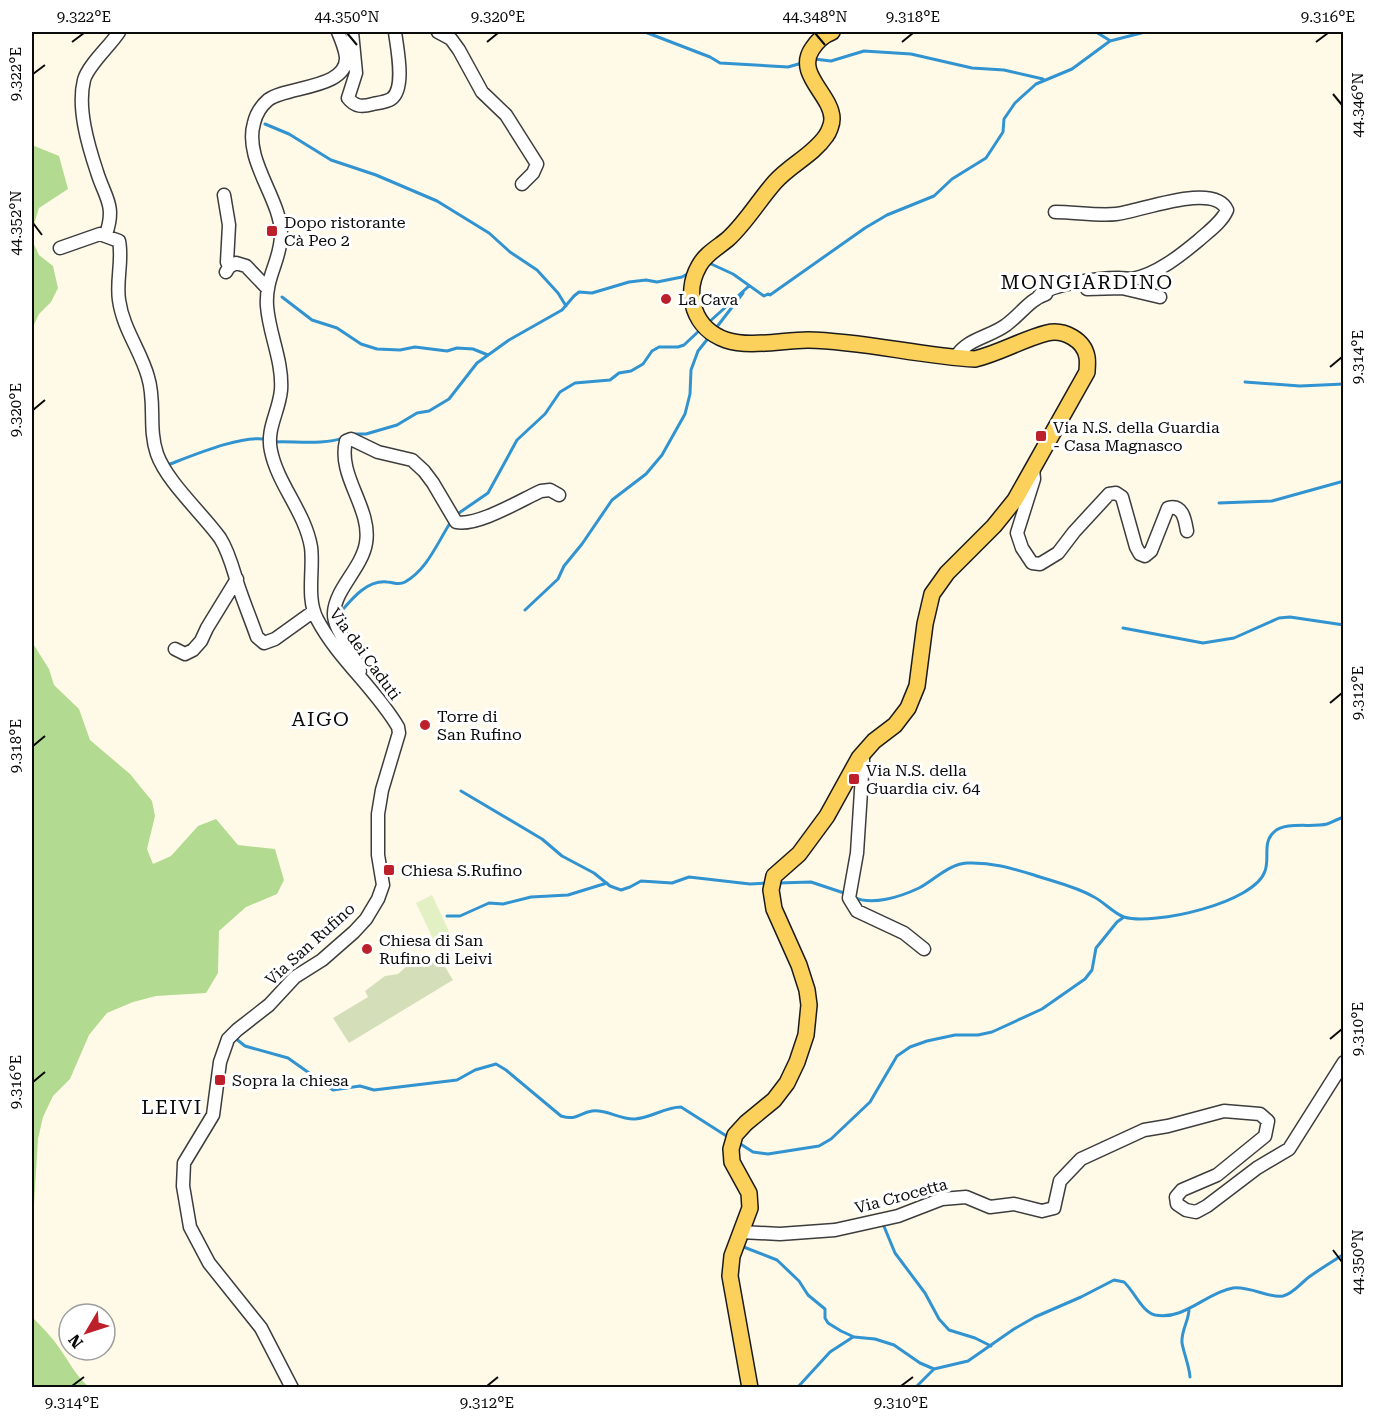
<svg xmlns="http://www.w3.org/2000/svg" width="1375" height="1419" font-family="'Roboto Serif',serif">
<rect width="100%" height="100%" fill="#fffae8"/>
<path fill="#b3da91" d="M32 145 59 156 68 189 39 208 34 224 32 240 39 255 53 266 58 288 51 302 39 314 32 329Z
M32 642 49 669 54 685 79 709 90 740 130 774 152 801 155 816 147 849 153 864 171 856 198 826 216 819 238 845 275 849 284 880 277 894 246 907 219 931 218 973 206 993 156 996 133 1002 107 1013 89 1035 70 1079 53 1096 43 1117 38 1139 32 1236Z
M32 1317C42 1327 52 1337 60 1349 70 1363 76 1376 89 1387H32Z"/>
<path fill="#d4dfba" d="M416 958 442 962 453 980 349 1043 333 1018 368 997 365 991 385 976 398 974Z"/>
<path fill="#e2f0c4" d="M432 895 453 940 437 947 416 903Z"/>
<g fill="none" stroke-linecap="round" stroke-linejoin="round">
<path stroke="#3193d0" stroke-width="3" d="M645 32 710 57 720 63 788 67 802 63
M1096 32 1109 40
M814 59 831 61 864 51 911 54 972 68 1004 70 1043 79
M265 124 289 134 331 160 376 175 437 201 489 233 510 252 537 270 558 293 566 306
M709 263 733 274 764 296 768 294 770 295 865 228 887 215 934 196 952 179 986 158 1003 132 1004 119 1015 103 1036 84 1072 69 1110 41 1145 32
M282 297 312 320 337 328 361 344 377 349 400 350 415 347 447 351 457 348 473 349 488 355
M708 323 749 286
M716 328 743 293
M1245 382 1300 386 1344 384
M351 434H366L397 425 417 413 429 411 449 399 477 363 509 340 562 310 574 296 579 292 592 293 629 282 646 280 657 282 682 277 689 273
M274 442C293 441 326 445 342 438
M165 466C189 457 244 433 268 440
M1219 503 1272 501 1344 481
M456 515 488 493 517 440 545 414 560 392 575 383 610 380 619 373 631 371 643 364 652 351 659 347H678L684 345 701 329
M525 610 558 579 564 566 582 544 612 500 646 474 662 455 685 414 690 394 691 370 698 351 710 336
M339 614C351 600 366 580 387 582 394 582 398 586 405 582 428 569 438 541 452 520
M1123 628 1203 643 1234 638 1279 618 1290 617 1344 625
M461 791 542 839 562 856 594 873 610 886 621 890 630 887 641 881 672 883 689 877 750 884 768 883
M778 883 811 882 847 894
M853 897C872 906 900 897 919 888 934 880 949 864 967 863 991 862 1011 868 1034 875 1054 882 1075 886 1094 897 1104 902 1113 913 1124 917 1153 926 1255 903 1265 871 1270 858 1262 843 1274 832 1286 821 1311 828 1327 824 1332 822 1338 819 1344 817
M447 916H460L489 903 503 904 531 897 568 895 607 883
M235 1038 245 1046 288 1058 333 1090 360 1086 374 1090 457 1080 475 1070 496 1064 506 1070 561 1116C577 1121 579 1113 592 1111 607 1109 620 1120 635 1119 651 1118 665 1107 681 1107L728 1137
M739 1143 753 1152 768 1154 819 1146 831 1139 870 1102 897 1056 910 1047 927 1041 955 1035H978L992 1032 1042 1009 1085 979 1092 970 1096 948 1117 922 1124 917
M883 1224 895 1253 925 1293 939 1319 949 1330 975 1338 991 1346
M741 1246 777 1260 799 1281 808 1295 825 1309V1318L828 1323 841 1331 854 1337 875 1339 894 1345 920 1363 934 1369 968 1361 1014 1329 1035 1317 1081 1297 1114 1280 1124 1282C1134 1291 1142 1312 1155 1315 1184 1321 1207 1292 1233 1288 1250 1286 1271 1299 1283 1296 1293 1294 1301 1283 1309 1277 1320 1269 1332 1262 1344 1254
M1189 1309C1189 1321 1181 1330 1182 1343 1184 1354 1189 1365 1190 1377
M797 1388 830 1352 853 1337
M915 1388 934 1369"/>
<g stroke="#3d3d3d" stroke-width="15">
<path id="minor" d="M352 32 356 73 348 98C355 107 362 107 373 104 378 103 386 102 391 99 406 89 397 48 395 32
M438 32 451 39 459 50 482 92 506 115 537 164 533 173 522 184
M224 195 229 225 227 262 229 267
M106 234C116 205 105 198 97 172 88 145 77 108 84 80 88 65 110 46 119 32
M60 248 100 234 119 241C123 260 116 280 119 300 123 329 141 351 148 377 156 402 148 428 157 454 167 482 202 513 220 538 229 552 233 569 238 585 244 603 251 620 257 637L264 643 275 639 314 611
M226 272 229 267 236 263 246 266 267 288
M1087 289 1122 288 1160 297
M1039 296C1050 284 1100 278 1118 278 1123 278 1128 279 1132 279 1156 275 1181 255 1199 240 1209 231 1222 222 1227 210 1214 181 1139 212 1116 214 1098 216 1074 212 1055 212
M956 357C966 339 990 337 1006 325 1020 315 1030 299 1046 294
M1033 468 1034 479 1017 533 1022 548 1032 563 1040 564 1058 553 1074 532 1109 494 1116 493 1122 497 1136 547 1140 554 1145 556 1151 551 1168 508C1183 504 1185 520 1187 531
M175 649 185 654 193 650 201 641 207 628 237 579
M360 671C356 652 333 631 334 613 335 589 362 568 366 543 372 508 337 476 346 441L351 439 378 452 412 460 424 471 433 483 456 522C477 527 521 500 541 491L550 490 559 495
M861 756 863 760 857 853 849 898 857 911 904 933 924 949
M741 1232 780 1234 835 1230 898 1216 942 1199 966 1197 990 1207 1014 1204 1042 1211 1054 1208 1060 1181 1081 1159 1144 1130 1168 1126 1224 1111 1260 1114 1268 1121 1265 1136 1217 1175 1182 1190 1176 1197 1177 1204 1186 1210 1196 1212 1207 1206 1257 1168 1289 1149 1344 1062
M292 1388 261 1328 209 1263 190 1227 183 1186 184 1163 213 1115 220 1062 228 1039 237 1030 269 1005 295 977 322 960 354 932 366 919 378 899 383 885 378 855V814L382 790 399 733 398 727C375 688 338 659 317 619 306 598 314 569 311 547 305 512 278 485 271 451 266 429 279 412 281 390 283 361 269 334 267 306 265 277 281 260 281 235 282 200 243 160 254 123 256 114 261 106 268 100 286 86 348 89 346 57 345 49 341 39 338 32"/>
</g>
<g stroke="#1b1b1b" stroke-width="18">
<path id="major" d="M750 1388 730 1276 732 1256 750 1208 749 1193 732 1162 731 1149 735 1135 746 1123 774 1100 787 1083 797 1062 806 1035 809 1005 807 990 799 965 774 909 771 890 774 876 799 854 827 816 859 758 874 741 895 725 908 708 917 686 925 624 932 594 947 573 994 526 1015 500 1087 372C1087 368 1088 362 1087 357 1084 340 1064 329 1047 333 1023 339 1000 353 975 359 919 356 864 341 808 340 783 340 749 348 726 340 694 329 683 294 699 266 706 253 719 247 729 238 747 221 759 200 775 182 790 165 813 155 826 136 829 132 832 124 832 119 832 95 795 74 812 49 817 41 824 35 832 32"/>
</g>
<use href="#minor" stroke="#fff" stroke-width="12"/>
<use href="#major" stroke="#fcd15b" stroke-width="15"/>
</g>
<path fill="none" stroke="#0a0a0a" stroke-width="2" d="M347 33 357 45M815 33 825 45M72 42 84 33M487 42 498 33M902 42 913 33M1316 42 1328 33M33 74 45 65M1333 94 1342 105M33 223 42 235M1330 367 1342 357M33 410 45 400M1330 703 1342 693M33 746 45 736M1330 1039 1342 1029M33 1082 45 1072M1333 1250 1342 1262M72 1386 84 1377M487 1386 498 1377M901 1386 913 1377"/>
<g fill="#bc212b" stroke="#fff" stroke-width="2">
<rect x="266" y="225" width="12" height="12" rx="3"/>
<circle cx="666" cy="299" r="6"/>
<rect x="1035" y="430" width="12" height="12" rx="3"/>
<circle cx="425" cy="725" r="6"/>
<rect x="848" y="773" width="12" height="12" rx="3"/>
<rect x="383" y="864" width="12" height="12" rx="3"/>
<circle cx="367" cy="949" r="6"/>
<rect x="214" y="1074" width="12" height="12" rx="3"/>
</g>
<g text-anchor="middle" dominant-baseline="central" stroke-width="6" stroke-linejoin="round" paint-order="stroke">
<g font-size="16" fill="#0a0a0a" stroke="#fff" text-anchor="start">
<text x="284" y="222">Dopo ristorante<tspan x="284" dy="18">Cà Peo 2</tspan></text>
<text x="678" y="299">La Cava</text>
<text x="1053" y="427">Via N.S. della Guardia<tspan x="1053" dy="18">- Casa Magnasco</tspan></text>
<text x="437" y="716">Torre di<tspan x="437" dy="18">San Rufino</tspan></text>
<text x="866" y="770">Via N.S. della<tspan x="866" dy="18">Guardia civ. 64</tspan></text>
<text x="401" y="870">Chiesa S.Rufino</text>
<text x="379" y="940">Chiesa di San<tspan x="379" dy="18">Rufino di Leivi</tspan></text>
<text x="232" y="1080">Sopra la chiesa</text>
</g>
<g font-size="16" fill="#0a0a0a" stroke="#fff">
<text transform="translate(365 654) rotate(54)">Via dei Caduti</text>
<text transform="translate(310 944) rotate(-42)">Via San Rufino</text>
<text transform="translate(901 1196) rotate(-15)">Via Crocetta</text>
</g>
<g font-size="20" letter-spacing="1.5" fill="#0a0a0a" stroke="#fff">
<text x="1087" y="282">MONGIARDINO</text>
<text x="321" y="719">AIGO</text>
<text x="172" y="1107">LEIVI</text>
</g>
</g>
<rect width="1375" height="1419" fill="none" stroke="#ffffff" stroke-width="66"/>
<g transform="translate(87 1332) rotate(231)"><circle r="28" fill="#ffffff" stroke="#9d9d9d" stroke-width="1.5"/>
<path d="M0-4.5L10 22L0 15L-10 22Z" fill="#bc212b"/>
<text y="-9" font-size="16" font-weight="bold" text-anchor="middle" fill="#0a0a0a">N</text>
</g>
<rect x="33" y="33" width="1309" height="1353" fill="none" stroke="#0a0a0a" stroke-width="2"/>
<g font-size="15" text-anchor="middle" fill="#0a0a0a">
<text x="84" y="22">9.322°E</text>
<text x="347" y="22">44.350°N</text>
<text x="498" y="22">9.320°E</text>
<text x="815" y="22">44.348°N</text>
<text x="913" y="22">9.318°E</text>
<text x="1328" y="22">9.316°E</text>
<text transform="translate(16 74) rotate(-90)" y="5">9.322°E</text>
<text transform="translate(1358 105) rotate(-90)" y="5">44.346°N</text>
<text transform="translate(16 223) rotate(-90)" y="5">44.352°N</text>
<text transform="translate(1358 357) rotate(-90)" y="5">9.314°E</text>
<text transform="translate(16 410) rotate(-90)" y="5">9.320°E</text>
<text transform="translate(1358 693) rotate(-90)" y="5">9.312°E</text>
<text transform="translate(16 746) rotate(-90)" y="5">9.318°E</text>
<text transform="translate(1358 1029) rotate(-90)" y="5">9.310°E</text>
<text transform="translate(16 1082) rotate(-90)" y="5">9.316°E</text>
<text transform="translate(1358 1262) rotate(-90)" y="5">44.350°N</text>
<text x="72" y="1408">9.314°E</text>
<text x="487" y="1408">9.312°E</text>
<text x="901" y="1408">9.310°E</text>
</g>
</svg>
